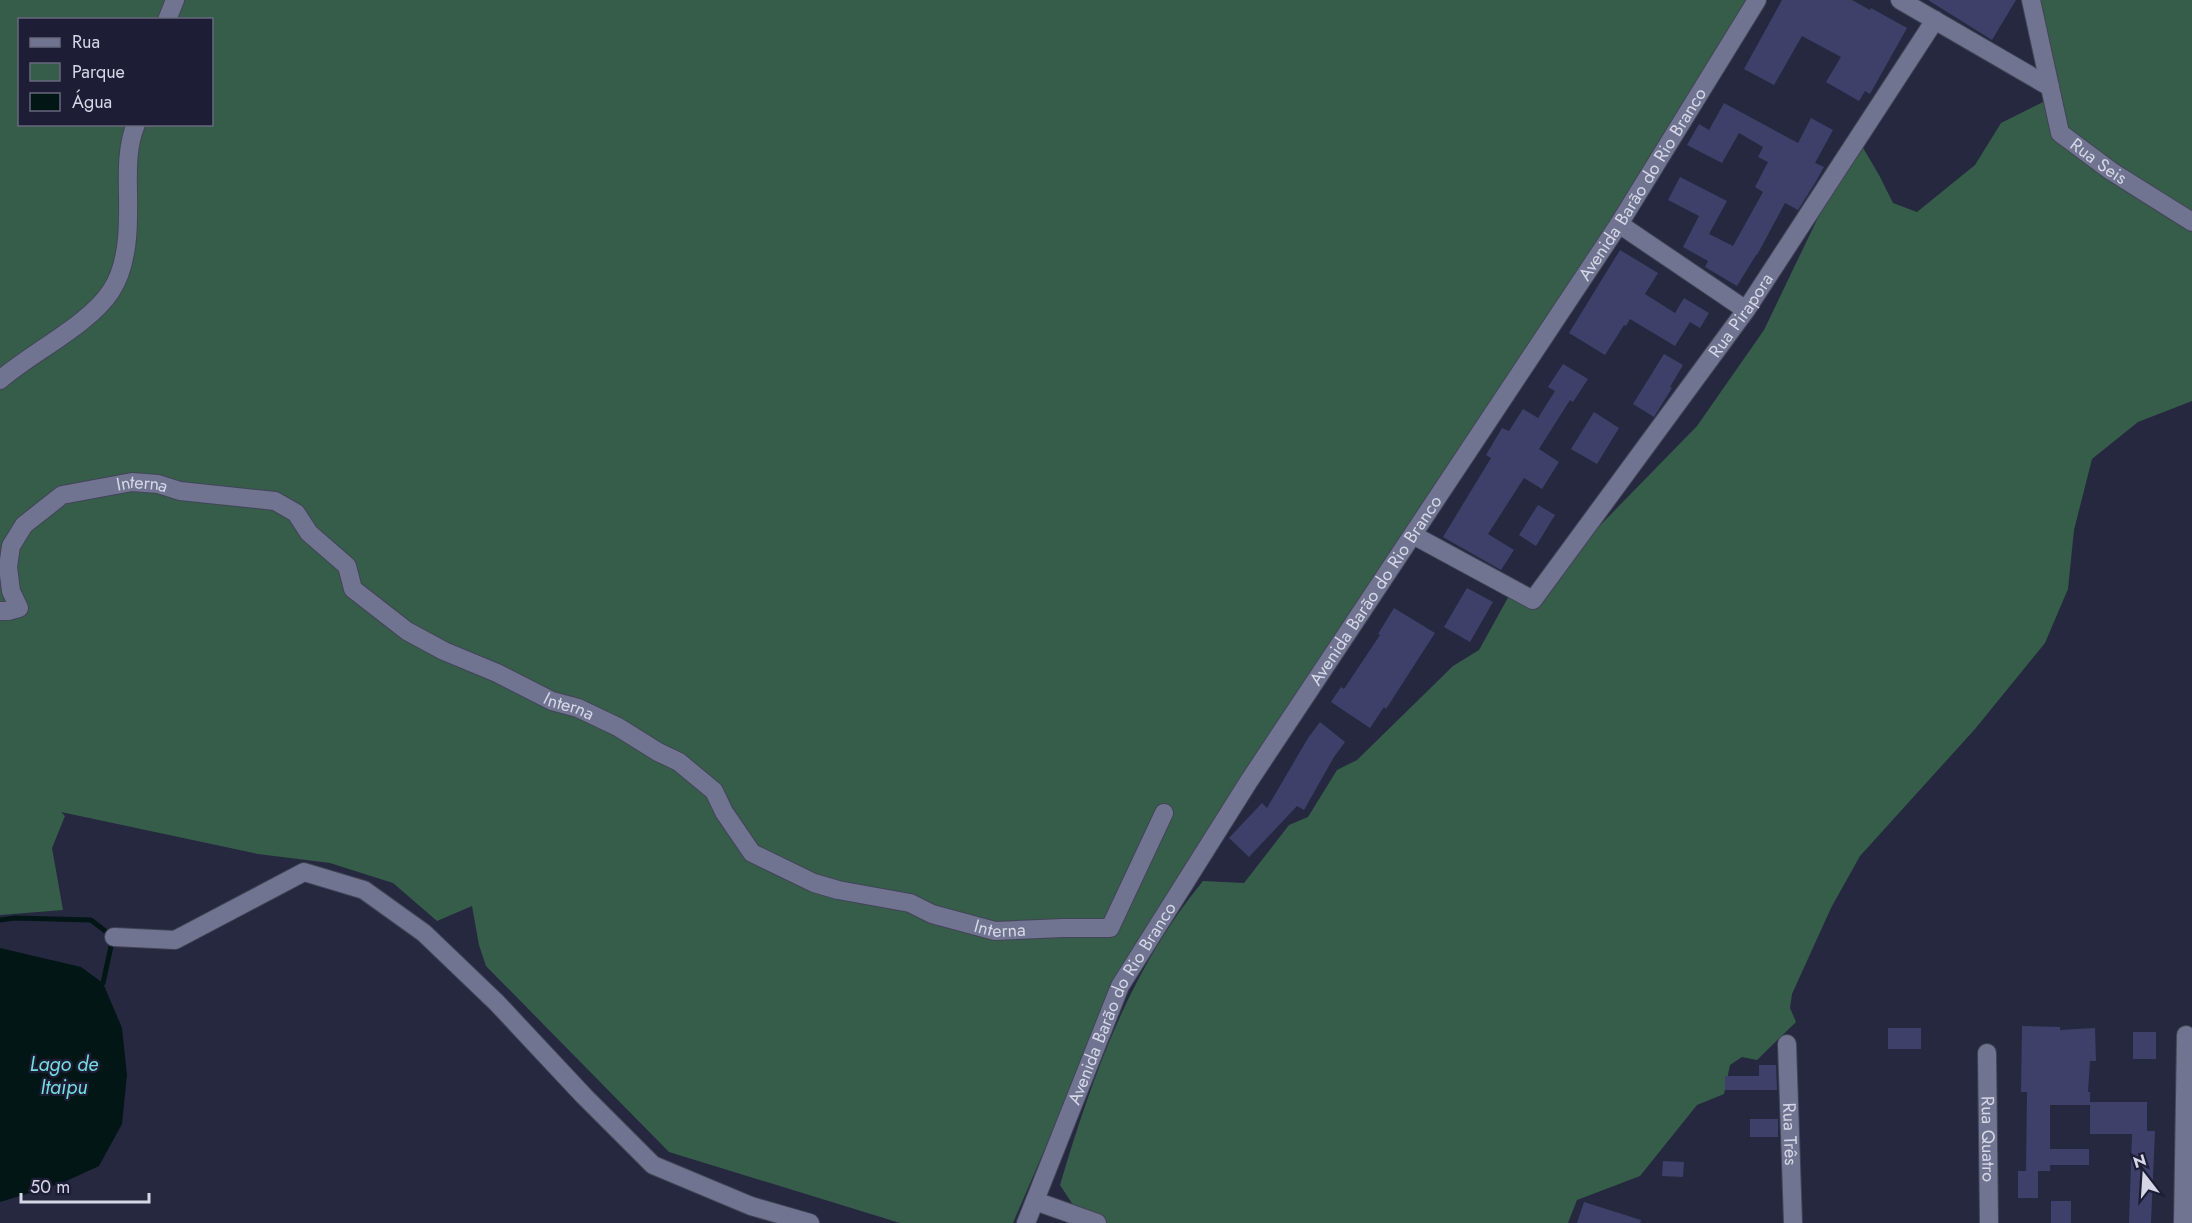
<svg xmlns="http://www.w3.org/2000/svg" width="2192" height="1223" font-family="Jost,sans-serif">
<rect width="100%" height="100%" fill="#26283f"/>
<path fill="#365d4a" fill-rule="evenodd" d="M0 0H1753L1614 223 1117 981 1013 1223H900L669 1152 486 966 479 945 472 906 437 921 393 883 330 863 258 854 61 812 65 816 52 848 63 910 0 915ZM20 20H212V124H20Z
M2036 0H2192V401L2138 422 2092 459 2074 530 2068 589 2045 643 1975 729 1860 856 1831 908 1792 994 1790 1008 1796 1022 1757 1060 1742 1057 1730 1065 1724 1094 1697 1105 1640 1176 1577 1200 1568 1223H1107L1077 1211 1060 1185C1092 1077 1130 969 1203 881L1244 883 1289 825 1308 817 1337 770 1357 760 1453 666 1479 650 1510 594 1538 608 1576 550 1697 426 1764 330 1824 205 1835 156 1859 141 1879 175 1893 203 1917 212 1975 165 2001 123 2057 95Z"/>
<path fill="#021616" d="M0 948 81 967 103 983 122 1028 127 1075 122 1124 99 1166 62 1183 0 1202Z"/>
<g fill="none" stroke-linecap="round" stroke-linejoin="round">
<path stroke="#021616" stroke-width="5" d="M0 920 15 918 91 920 113 937 103 983"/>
</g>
<path fill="#3e4069" d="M1782 0H1852L1870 10 1871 8 1907 28 1870 94 1865 91 1859 101 1826 82 1841 57 1802 36 1774 85 1744 69Z
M1928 0H2016L1992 40Z
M1724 103 1798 143 1811 118 1833 130 1815 163 1824 167 1815 183 1798 210 1785 203 1757 255H1756L1737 286 1705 267 1708 261 1683 247 1699 216 1668 200 1680 177 1727 201 1709 234 1733 246 1763 192 1755 187 1768 162 1758 157 1763 147 1739 133 1722 163 1687 145 1699 124 1709 130Z
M1620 250 1658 273 1645 294 1675 313 1684 298 1709 313 1700 328 1690 322 1675 346 1630 319 1626 326 1624 325 1605 355 1569 333Z
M1664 354 1683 365 1670 387 1672 388 1654 417 1633 404Z
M1563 364 1588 379 1573 402 1570 400 1539 449 1559 462 1542 489 1524 478 1488 534 1514 550 1501 570 1443 537 1491 458 1486 455 1502 428 1509 431 1523 409 1538 418 1555 391 1548 387Z
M1594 412 1619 428 1597 464 1571 449Z
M1538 505 1555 515 1536 546 1519 535Z
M1467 588 1493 602 1470 642 1444 627Z
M1394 608 1435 633 1386 709 1384 707 1370 728 1331 702 1341 687 1344 689 1380 635 1378 634Z
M1320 722 1345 742 1334 757 1304 810 1297 806 1249 857 1229 838 1262 803 1267 808 1308 738Z
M2022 1026 2060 1027V1030L2095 1028 2096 1061H2090L2088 1092H2090V1102H2147V1131H2155L2151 1223H2129L2132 1134H2090V1105H2050V1149H2089V1165H2050V1171H2038V1198H2018V1171H2031H2026L2027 1092H2021Z
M1888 1028H1921V1049H1888Z
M2133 1032H2156V1059H2133Z
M1759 1065H1776L1777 1090H1725V1076H1759Z
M1750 1119H1778V1137H1750Z
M1663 1161 1684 1162 1683 1177 1662 1176Z
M2051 1201H2071V1223H2051Z
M1584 1202 1641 1220 1640 1223H1577Z"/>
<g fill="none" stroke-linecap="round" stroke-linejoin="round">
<g stroke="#424457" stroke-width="20">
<g id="minor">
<path d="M1900 0 2050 87"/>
<path id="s1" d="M2031 0 2060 133 2111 171 2192 222"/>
<path d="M167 20 175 0"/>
<path d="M1619 224 1746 310"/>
<path d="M0 380C32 352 89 325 111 291 125 270 128 240 128 216 129 186 124 153 136 124"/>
<path id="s2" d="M1413 535 1533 600 1746 310 1935 20"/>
<path id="s3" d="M0 611H8L19 608 11 591 8 567 11 546 24 525 62 495 132 482 158 484 180 491 275 501 296 513 309 533 347 566 353 589 407 631 444 651 497 673 552 701 578 708 618 727 658 752 679 762 714 791 724 812 752 853 814 883 838 890 910 903 932 914 995 931 1063 928H1110L1164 813"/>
<path d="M114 937 175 940 304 872 364 890 424 933 497 1003 584 1096 653 1165 751 1206 810 1223"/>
<path id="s4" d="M1787 1044 1793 1223"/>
<path id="s5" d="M1987 1053 1989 1223"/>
<path d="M1035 1201 1097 1223"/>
<path id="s6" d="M1026 1223 1120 986 1249 781 1619 224 1757 0"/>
<path d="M2183 1223 2186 1035"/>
</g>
</g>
<use href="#minor" stroke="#717490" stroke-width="18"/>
</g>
<g text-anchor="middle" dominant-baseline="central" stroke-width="4.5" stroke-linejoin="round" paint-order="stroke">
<g font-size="18" fill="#d5d7e7" stroke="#1d1e35">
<text stroke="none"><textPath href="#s1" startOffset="184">Rua Seis</textPath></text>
<text stroke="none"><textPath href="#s6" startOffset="1212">Avenida Barão do Rio Branco</textPath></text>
<text stroke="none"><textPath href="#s2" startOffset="489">Rua Pirapora</textPath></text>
<text stroke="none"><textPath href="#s3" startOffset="238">Interna</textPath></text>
<text stroke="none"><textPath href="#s6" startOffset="726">Avenida Barão do Rio Branco</textPath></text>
<text stroke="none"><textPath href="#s3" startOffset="742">Interna</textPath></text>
<text stroke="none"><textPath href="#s3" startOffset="1246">Interna</textPath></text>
<text stroke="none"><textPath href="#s6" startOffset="240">Avenida Barão do Rio Branco</textPath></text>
<text stroke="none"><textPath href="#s4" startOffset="90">Rua Três</textPath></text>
<text stroke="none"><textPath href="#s5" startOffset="86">Rua Quatro</textPath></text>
</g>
<g font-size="20" font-style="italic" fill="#74dee0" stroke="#1d1e35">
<text x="64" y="1064">Lago de<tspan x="64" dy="23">Itaipu</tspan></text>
</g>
</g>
<rect x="18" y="18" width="195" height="108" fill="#1d1e35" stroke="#67687c" stroke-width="1.5"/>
<rect x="30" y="38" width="30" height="9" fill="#717490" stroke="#67687c" stroke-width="1.5"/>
<text x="72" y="48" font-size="18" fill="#d5d7e7">Rua</text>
<rect x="30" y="63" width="30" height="18" fill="#365d4a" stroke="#67687c" stroke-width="1.5"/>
<text x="72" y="78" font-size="18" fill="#d5d7e7">Parque</text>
<rect x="30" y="93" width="30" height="18" fill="#021616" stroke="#67687c" stroke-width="1.5"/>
<text x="72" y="108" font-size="18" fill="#d5d7e7">Água</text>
<g transform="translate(2144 1175) rotate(343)" stroke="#1d1e35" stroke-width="4.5" paint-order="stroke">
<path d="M0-4.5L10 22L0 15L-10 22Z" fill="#d5d7e7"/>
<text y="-9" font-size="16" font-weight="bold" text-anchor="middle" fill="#d5d7e7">N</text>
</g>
<path d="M21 1193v9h128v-9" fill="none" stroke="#d5d7e7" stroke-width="3"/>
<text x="30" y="1193" font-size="18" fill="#d5d7e7" stroke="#1d1e35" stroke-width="4.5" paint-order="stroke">50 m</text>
</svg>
